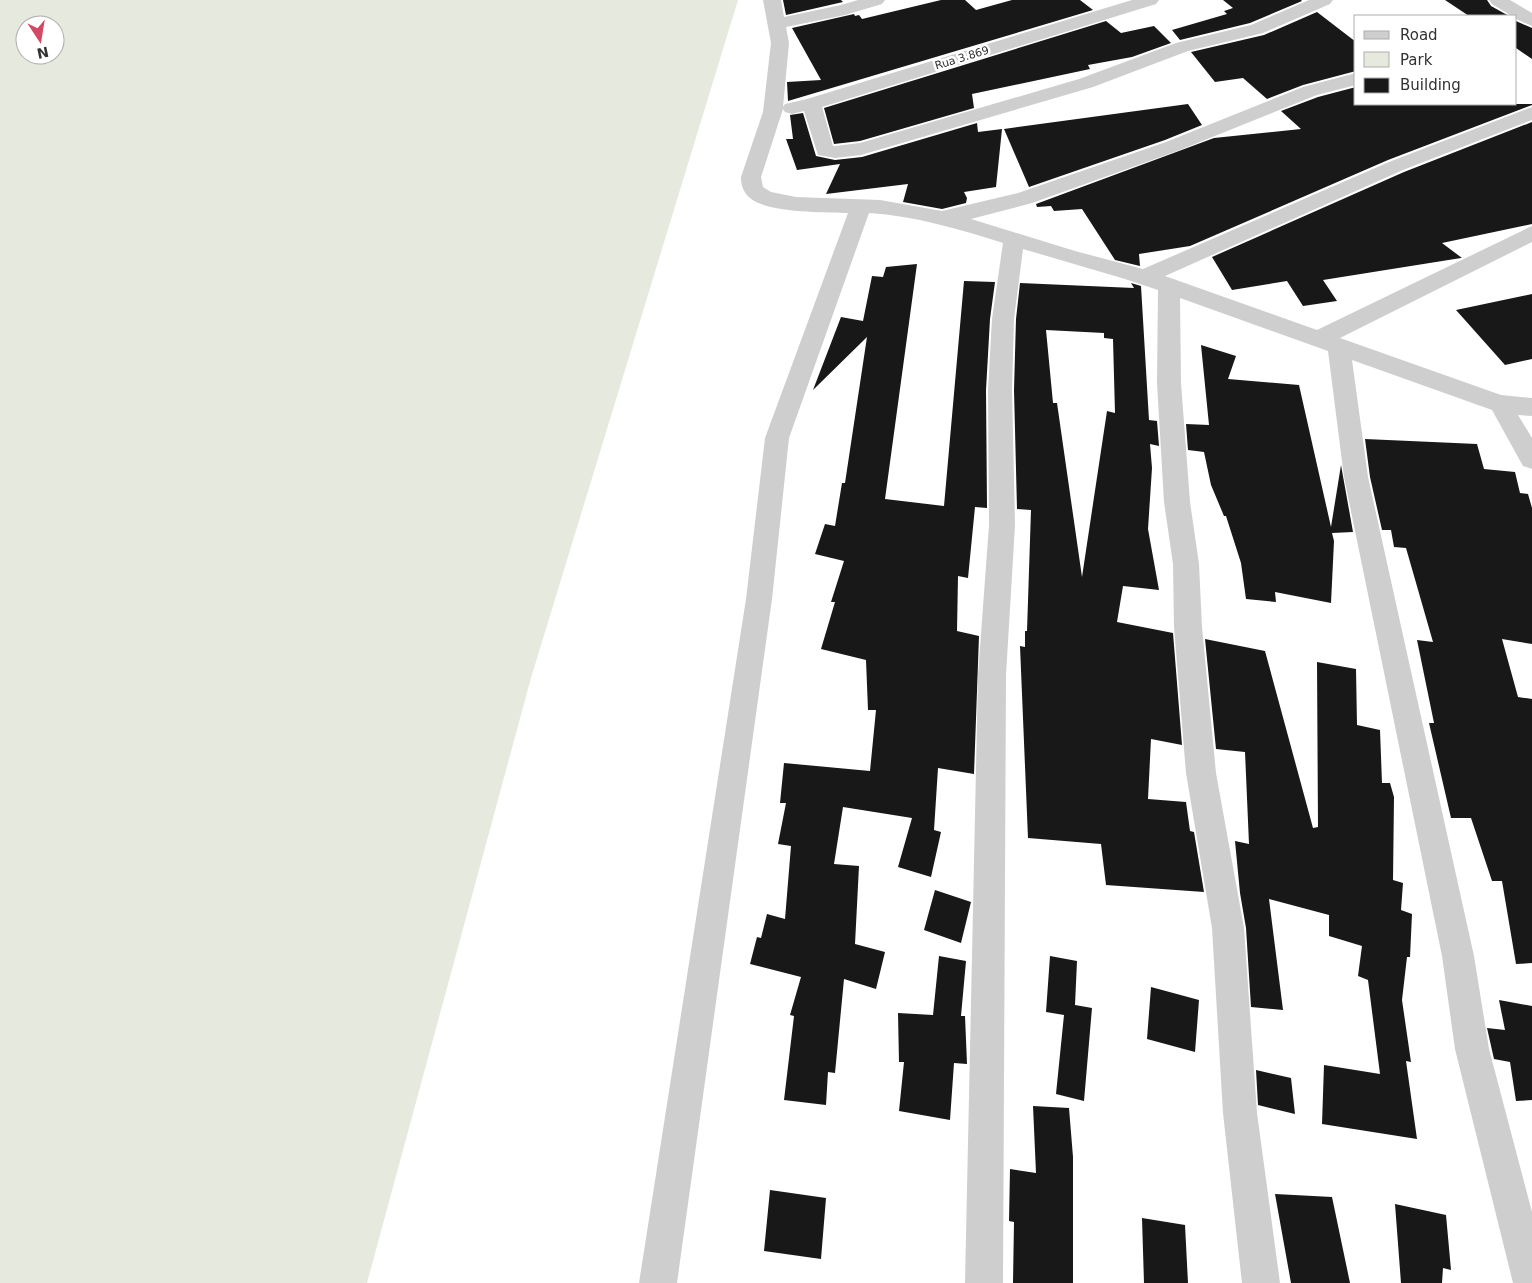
<svg xmlns="http://www.w3.org/2000/svg" width="1532" height="1283" font-family="'DejaVu Sans',sans-serif">
<rect width="100%" height="100%" fill="#fff"/>
<path fill="#e5e9de" fill-rule="evenodd" d="M0 0H738L531 678 367 1283H0ZM25 25H55V55H25Z"/>
<path fill="#181818" fill-rule="evenodd" d="M783 0H841L843 2 786 15Z
M941 0H965L976 10 1012 0H1080L1093 10 788 101 787 82 821 80 792 28 854 14 855 16 859 15 862 19Z
M1223 0H1301L1302 1 1250 23 1180 40 1172 30 1227 14 1224 11 1233 8Z
M1445 0H1487L1491 6 1509 16H1469Z
M1317 12 1356 42V71L1303 85 1267 99 1243 78 1215 82 1191 52 1264 35Z
M1106 21 1121 33 1154 26 1171 43 1132 57 1088 65 1090 69 972 94 974 108 860 141 834 144 824 108Z
M1516 21 1532 28V59L1516 48Z
M1356 87V104H1532V105L1388 160 1190 246 1139 254 1140 266 1115 260 1082 209 1054 211 1051 206 1037 207 1036 204 1214 138 1301 129 1281 111 1318 97Z
M1188 104 1202 125 1165 140 1029 187 1004 129Z
M803 113 816 156 835 160 862 157 977 123 978 132 1002 129 996 187 964 192 967 198 966 203 942 209 903 202 908 184 826 194 840 164 797 170 786 139H793L790 115Z
M1532 122V224L1442 243 1462 258H1461L1323 280 1337 301 1303 306 1287 281 1232 290 1212 257 1404 172Z
M917 264 885 499 944 506 964 281 995 282 990 319 986 390 987 508 975 507 968 578 958 576 957 631 979 636 974 774 938 768 934 830 941 832 931 877 898 867 912 818 843 807 834 864 859 866 855 944 885 952 876 989 844 979 835 1073 828 1072 826 1105 784 1100 794 1016 790 1015 801 977 750 964 757 937 761 938 767 914 785 919 791 846 778 844 786 803H780L784 763 870 771 876 710H868L866 660 821 649 835 602H831L844 561 815 554 825 524 835 526 842 483H845L867 337 813 390 841 317 863 321 872 276 883 277 886 267Z
M1020 283 1134 288 1131 283 1141 286 1149 420 1157 421 1159 446 1150 444 1152 468 1148 529 1159 590 1123 586 1117 622 1173 633 1182 745 1151 739 1148 799 1186 802 1190 831 1194 832 1204 892 1106 885 1101 844 1028 838 1020 646 1025 647V631H1027L1031 510 1017 509 1014 390 1016 319ZM1046 330 1104 333V338L1113 339 1115 413 1107 411 1082 577 1057 403H1053Z
M1532 294V359L1505 365 1456 310Z
M1201 345 1236 356 1228 379 1299 385 1331 527 1341 465 1353 532 1332 533 1334 541 1331 603 1275 592 1276 602 1246 599 1241 563 1226 516H1224L1211 485 1204 452 1188 450 1186 424 1209 425Z
M1365 439 1477 444 1484 469 1515 472 1520 493 1528 494 1532 508V644L1502 639 1518 697 1532 699V963L1516 964 1502 881H1492L1471 818H1451L1429 723H1434L1417 640 1433 642 1406 548 1394 547 1391 530H1382L1370 477Z
M1205 639 1265 651 1313 828 1318 827 1317 662 1356 669 1357 725 1380 730 1382 783H1390L1394 797 1393 880 1403 883 1401 910 1412 914 1410 957H1407L1402 1000 1411 1062 1406 1061 1417 1139 1322 1124 1324 1065 1380 1074 1368 980 1358 976 1362 946 1329 936V915L1269 899 1283 1010 1251 1007 1246 928 1240 893 1235 841 1249 844 1245 752 1216 749Z
M935 890 971 902 961 943 924 930Z
M939 956 966 961 961 1016H965L967 1064 954 1063 950 1120 899 1111 904 1062H899L898 1013 933 1015Z
M1050 956 1077 961 1075 1005 1092 1008 1084 1101 1056 1094 1064 1015 1046 1012Z
M1151 987 1199 1000 1195 1052 1147 1039Z
M1499 1000 1532 1006V1100L1516 1101 1510 1062 1494 1059 1487 1028 1505 1030Z
M1256 1070 1291 1078 1295 1114 1258 1105Z
M1033 1106 1069 1108 1073 1157V1283H1013L1014 1222 1009 1221 1010 1169 1036 1173Z
M770 1190 826 1198 821 1259 764 1251Z
M1275 1194 1332 1197 1350 1283H1291Z
M1395 1204 1446 1215 1451 1270 1443 1268 1442 1283H1401Z
M1142 1218 1185 1225 1188 1283H1144Z"/>
<g fill="none" stroke-linecap="round" stroke-linejoin="round">
<path fill="#cecece" fill-rule="evenodd" d="M763 0H781L784 17 841 5 858 0H885L882 4 845 15 786 27 789 43 783 107 785 104 807 99 1132 0H1159L1156 4 822 107 833 146H835L860 143 1079 79 1176 43 1251 25 1309 0H1333L1330 4 1263 33 1188 51 1093 87 861 155 835 158 818 155 804 111 792 114 785 112 783 109 761 177 763 187 771 192 796 197 880 200 942 211 1018 193 1166 142 1303 87 1356 73V85L1317 95 1180 150 1032 203 971 219 1075 251 1143 269 1389 162 1532 107V120L1403 170 1165 276 1317 330 1532 226V242L1340 338 1501 395 1532 398V416L1518 415 1532 438V469L1523 466 1492 410 1352 360 1368 477 1474 956 1489 1049 1532 1212V1283H1513L1455 1049 1442 956 1344 477 1328 351 1180 298 1181 383 1190 502 1199 564 1202 627 1216 773 1244 928 1257 1113 1280 1283H1242L1223 1113 1212 928 1186 773 1174 627 1173 564 1164 502 1157 383 1158 290 1125 279 1023 249 1014 319 1012 390 1015 525 1006 675 1003 1283H965L978 675 989 525 988 390 992 319 1003 243C959 229 915 216 869 213L789 438 772 599 677 1283H639L746 599 765 438 848 213C825 212 767 213 750 198 743 192 741 185 741 177L763 112 771 43Z
M1489 0H1510L1532 13V26L1516 19V16H1512L1492 4Z"/>
</g>
<g text-anchor="middle" dominant-baseline="central" stroke-width="5" stroke-linejoin="round" paint-order="stroke">
<g font-size="11" fill="#313131" stroke="#fff">
<text transform="translate(962 58) rotate(-17)">Rua 3.869</text>
</g>
</g>
<rect x="1354" y="15" width="162" height="90" fill="#ffffff" stroke="#adadad"/>
<rect x="1364" y="31" width="25" height="8" fill="#cecece" stroke="#adadad"/>
<text x="1400" y="40" font-size="15" fill="#313131">Road</text>
<rect x="1364" y="52" width="25" height="15" fill="#e5e9de" stroke="#adadad"/>
<text x="1400" y="65" font-size="15" fill="#313131">Park</text>
<rect x="1364" y="78" width="25" height="15" fill="#181818" stroke="#adadad"/>
<text x="1400" y="90" font-size="15" fill="#313131">Building</text>
<g transform="translate(40 40) rotate(168)"><circle r="24" fill="#ffffff" stroke="#adadad"/>
<path d="M0-4L9 19L0 12L-9 19Z" fill="#d34862"/>
<text y="-8" font-size="14" font-weight="bold" text-anchor="middle" fill="#313131">N</text>
</g>
</svg>
